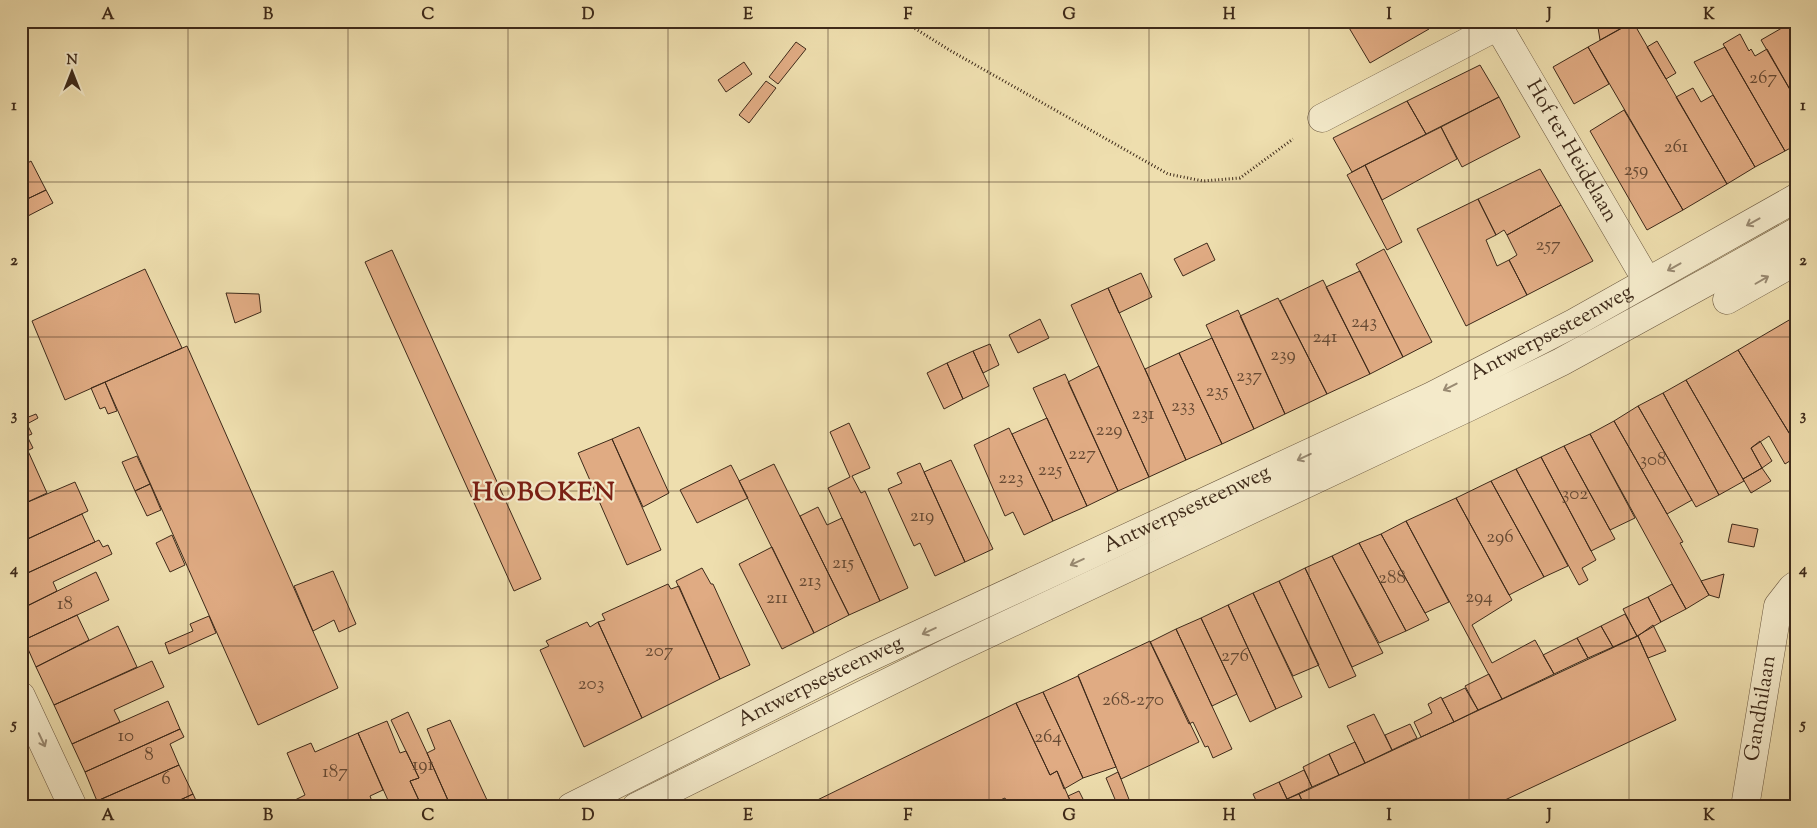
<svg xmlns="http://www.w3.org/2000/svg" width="1817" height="828" font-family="'Sorts Mill Goudy',serif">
<rect width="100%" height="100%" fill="#eedeae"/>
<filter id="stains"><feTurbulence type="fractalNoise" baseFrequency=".004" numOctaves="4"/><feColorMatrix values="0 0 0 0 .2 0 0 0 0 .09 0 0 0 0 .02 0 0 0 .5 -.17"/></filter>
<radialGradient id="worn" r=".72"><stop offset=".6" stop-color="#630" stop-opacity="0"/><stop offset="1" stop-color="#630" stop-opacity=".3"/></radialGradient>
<path fill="#e0ab83" stroke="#3e2a1a" d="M1345 21H1425L1429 29 1370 63Z
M1597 21H1634L1600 40Z
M1794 21H1796V100L1761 40Z
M1633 22 1727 184 1683 210 1588 47Z
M1740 34 1749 51 1751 49 1755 56 1767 49 1796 100V145L1785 151 1723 44Z
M1657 41 1676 73 1666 79 1647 47Z
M796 42 806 49 778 84 769 77Z
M1588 47 1609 84 1574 104 1553 67Z
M1725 47 1785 151 1755 167 1694 62Z
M744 62 752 74 726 92 718 80Z
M1480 65 1499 97 1426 134 1407 101Z
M766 81 776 88 749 123 739 115Z
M1693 88 1701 102 1713 95 1755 167 1727 184 1676 97Z
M1499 97 1520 137 1462 167 1441 127Z
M1407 101 1426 134 1352 172 1333 138Z
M1624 110 1683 210 1647 230 1590 131Z
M1441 127 1457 159 1382 200 1365 165Z
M31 161 46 190 21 202V167Z
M1365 165 1402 242 1387 250 1347 175Z
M1540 169 1561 205 1507 235 1504 230 1496 235 1478 199Z
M46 190 53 203 26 217 21 207V202Z
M1478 199 1496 235 1486 240 1497 266 1509 260 1527 295 1466 326 1417 229Z
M1561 205 1593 261 1527 295 1509 260 1517 255 1507 235Z
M1207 243 1215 260 1183 276 1174 259Z
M1384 249 1432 342 1403 357 1356 264Z
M392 250 541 579 514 591 365 262Z
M145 269 182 348 65 400 32 321Z
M1360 271 1403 357 1370 374 1326 287Z
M1141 273 1152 297 1119 313 1108 288Z
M1323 280 1370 374 1327 394 1280 301Z
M1108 288 1186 460 1149 477 1071 305Z
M226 293 259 294 261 312 235 323Z
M1278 298 1327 394 1285 414 1240 316Z
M1238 310 1285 414 1254 429 1206 325Z
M1796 316V440L1794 441 1738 350Z
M1040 319 1049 338 1018 353 1009 335Z
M1212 338 1254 429 1222 444 1179 353Z
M990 344 999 365 983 373 973 351Z
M187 346 338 688 258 725 105 382Z
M1738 350 1796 444V457L1785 464 1769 436 1751 448 1762 468 1743 479 1686 380Z
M973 351 989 386 963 399 947 363Z
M1179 353 1222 444 1186 460 1145 369Z
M947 363 963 399 944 409 927 373Z
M1099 366 1149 477 1118 491 1068 382Z
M1065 374 1118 491 1087 506 1033 388Z
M1686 380 1744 481 1719 495 1663 393Z
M105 382 117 411 108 414 105 407 100 409 91 388Z
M1663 393 1719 495 1696 507 1638 406Z
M1638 406 1692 500 1667 514 1614 421Z
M36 414 38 418 27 424 32 434 27 436 33 448 21 454V420Z
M1047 418 1087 506 1053 521 1012 434Z
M1614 421 1683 542 1680 543 1709 595 1686 609 1590 434Z
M849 423 870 468 852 476 861 493 865 491 908 588 880 601 828 488 850 477 830 432Z
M639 427 669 493 643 507 612 439Z
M1009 428 1053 521 1024 535 1013 512 1005 516 974 445Z
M1590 434 1635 518 1610 530 1564 446Z
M612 439 661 550 627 565 578 453Z
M1760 441 1772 461 1762 468 1751 448Z
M1564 446 1615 539 1591 551 1541 457Z
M28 451 47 493 21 505V454Z
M137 456 150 484 135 491 122 462Z
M1541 457 1596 560 1582 568 1588 580 1579 585 1516 469Z
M951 460 993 549 965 562 924 472Z
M920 463 965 562 935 576 920 543 914 546 888 489 902 483 897 473Z
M774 464 849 615 814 633 739 481Z
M731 465 748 498 697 523 680 490Z
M1762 468 1771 481 1751 493 1743 479Z
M1516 469 1568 566 1544 577 1491 481Z
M1491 481 1544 577 1509 595 1456 498Z
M75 482 88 511 21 542V505Z
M150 484 161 510 147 516 135 491Z
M1456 498 1512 600 1472 625 1492 663 1535 640 1554 674 1502 699 1406 521Z
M818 507 827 525 842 518 880 601 849 615 800 516Z
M82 514 95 542 21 576V542Z
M1406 521 1449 602 1425 613 1381 534Z
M1732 524 1758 529 1754 547 1728 542Z
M1381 534 1429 620 1406 631 1359 543Z
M172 535 185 565 170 572 156 543Z
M99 540 103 547 108 545 112 554 53 582 57 591 21 609V576Z
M1359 543 1406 631 1379 643 1332 556Z
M772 547 814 633 782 649 739 564Z
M1332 556 1383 653 1352 667 1305 568Z
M702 568 711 584H713L750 665 720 679 676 581Z
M1305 568 1356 676 1329 688 1279 581Z
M333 571 356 624 339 632 334 620 313 631 294 586Z
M96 572 109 600 24 640 21 634V609Z
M1724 574 1719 598 1709 595 1701 581Z
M1279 581 1319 665 1293 676 1253 593Z
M668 584 671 589 679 586 720 679 642 718 598 622 605 620 602 614Z
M1672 584 1686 609 1661 622 1648 597Z
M1253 593 1302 697 1276 709 1228 605Z
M1648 597 1661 622 1637 636 1623 609Z
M1228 605 1276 709 1250 722 1201 618Z
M1625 614 1637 636 1613 647 1601 626Z
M77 615 89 640 36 667 24 640Z
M209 616 216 633 169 654 165 643 193 631 190 624Z
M1201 618 1237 694 1212 706 1176 629Z
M587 622 590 627 598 622 642 718 584 747 540 650 549 646 546 641Z
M1653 625 1666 651 1648 658 1638 636Z
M118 626 137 667 54 705 36 667Z
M1601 626 1613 647 1588 658 1577 638Z
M1176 629 1232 749 1213 758 1208 746 1205 747 1193 722 1189 724 1150 642Z
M1638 636 1676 720 1490 807H1305L1299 794Z
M1577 638 1588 658 1554 674 1543 655Z
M1150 641 1199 742 1121 779 1078 675Z
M152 661 164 687 114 710 120 722 72 744 54 705Z
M1489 674 1502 699 1478 710 1465 686Z
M1078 676 1116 767 1083 778 1043 692Z
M1465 688 1478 710 1454 722 1442 699Z
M1043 692 1083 778 1064 789 1057 771 1050 775 1016 703Z
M1441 697 1454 722 1421 737 1414 722 1432 713 1428 704Z
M168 701 180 729 85 772 72 744Z
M1016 703 1050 775 1057 771 1073 807H1009L1005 798 984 807H803Z
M408 712 427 753 451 807H422L410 781 419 778 391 720Z
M1374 714 1392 750 1365 763 1347 726Z
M450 720 487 800 473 807H451L427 753 435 749 427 729Z
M387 721 400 753 406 751 419 778 410 781 422 807H391L358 733Z
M1410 724 1417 738 1392 750 1385 735Z
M180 729 184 737 170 744 179 765 97 801 85 772Z
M358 733 383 790 370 796 374 807H295L293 801 305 795 287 753 311 743 315 752Z
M1355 742 1365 763 1339 775 1329 754Z
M1329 754 1339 775 1312 787 1303 767Z
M179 765 193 794 165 807H100L97 801Z
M1304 770 1312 787 1287 799 1279 782Z
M1118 772 1121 779 1132 807H1110L1117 804 1106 778Z
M1279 782 1287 799 1271 807H1259L1253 794Z
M1079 791 1087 807H1073L1068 796Z
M193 794 199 807H165Z
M1299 794 1305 807H1271L1287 799Z"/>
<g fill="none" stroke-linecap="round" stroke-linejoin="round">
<g stroke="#6a573f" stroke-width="29">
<g id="minor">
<path id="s1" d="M1495 21 1647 281"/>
<path d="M1322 118 1498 26"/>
<path d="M1727 300 1796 261"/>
<path d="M21 696 73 807"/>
<path id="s2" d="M571 807 853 665 1432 396 1574 323 1796 198"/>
<path d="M636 807 949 652 1469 407 1561 362 1714 278 1796 232"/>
<path id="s3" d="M1745 807 1778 606 1792 588 1796 585"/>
</g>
</g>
<path stroke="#3e2a1a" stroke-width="3" stroke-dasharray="1 2.5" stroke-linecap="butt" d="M903 21 951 51 1168 174 1203 181 1240 178 1293 139"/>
<use href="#minor" stroke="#f4eaca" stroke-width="28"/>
</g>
<defs><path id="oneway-shaft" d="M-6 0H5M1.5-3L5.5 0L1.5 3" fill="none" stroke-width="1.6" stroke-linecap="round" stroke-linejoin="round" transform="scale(1.25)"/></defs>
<g stroke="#998a72">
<use href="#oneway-shaft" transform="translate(1753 222) rotate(151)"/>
<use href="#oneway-shaft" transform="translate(1674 267) rotate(151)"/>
<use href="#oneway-shaft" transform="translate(1762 280) rotate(-30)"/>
<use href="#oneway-shaft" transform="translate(1450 387) rotate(153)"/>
<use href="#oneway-shaft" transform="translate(1304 457) rotate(155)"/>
<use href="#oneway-shaft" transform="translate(1077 562) rotate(155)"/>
<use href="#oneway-shaft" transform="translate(929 631) rotate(155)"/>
<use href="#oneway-shaft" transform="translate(42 740) rotate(65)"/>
</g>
<path fill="none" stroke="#3e2a1a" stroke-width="1" stroke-opacity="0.55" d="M188 21V807M348 21V807M508 21V807M668 21V807M828 21V807M989 21V807M1149 21V807M1309 21V807M1469 21V807M1629 21V807M21 182H1796M21 337H1796M21 491H1796M21 646H1796"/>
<g text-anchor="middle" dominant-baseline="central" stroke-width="4.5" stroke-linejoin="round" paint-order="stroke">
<g font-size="19" fill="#664a34">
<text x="1763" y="78">267</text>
<text x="1676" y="147">261</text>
<text x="1636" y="170">259</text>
<text x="1548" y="245">257</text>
<text x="1364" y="322">243</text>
<text x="1325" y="337">241</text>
<text x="1283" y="355">239</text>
<text x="1249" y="376">237</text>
<text x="1217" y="391">235</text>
<text x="1183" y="406">233</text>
<text x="1143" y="414">231</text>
<text x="1109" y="430">229</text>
<text x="1082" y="454">227</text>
<text x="1653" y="460">308</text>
<text x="1050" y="470">225</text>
<text x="1011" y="478">223</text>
<text x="1575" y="494">302</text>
<text x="922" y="516">219</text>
<text x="1500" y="537">296</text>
<text x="843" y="563">215</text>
<text x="1392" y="578">288</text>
<text x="810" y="581">213</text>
<text x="1479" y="597">294</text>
<text x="777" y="598">211</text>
<text x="65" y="604">18</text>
<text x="659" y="651">207</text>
<text x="1235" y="656">276</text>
<text x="591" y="684">203</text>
<text x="1133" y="700">268-270</text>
<text x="126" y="736">10</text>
<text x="1048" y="737">264</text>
<text x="149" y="755">8</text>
<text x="423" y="765">191</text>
<text x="335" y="772">187</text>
<text x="166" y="779">6</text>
</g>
<g font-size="21" fill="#3e2a1a" stroke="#f4eaca">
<text stroke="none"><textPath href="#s1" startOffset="151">Hof ter Heidelaan</textPath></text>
<text stroke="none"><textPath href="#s2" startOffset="1089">Antwerpsesteenweg</textPath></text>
<text stroke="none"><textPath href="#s2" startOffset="684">Antwerpsesteenweg</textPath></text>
<text stroke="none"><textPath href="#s2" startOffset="279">Antwerpsesteenweg</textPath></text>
<text stroke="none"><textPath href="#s3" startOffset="100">Gandhilaan</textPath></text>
</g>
<g font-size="26" font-weight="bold" letter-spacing="1" fill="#7a1f14" stroke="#f4eaca">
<text x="544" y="493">HOBOKEN</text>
</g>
</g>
<rect width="1817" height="828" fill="none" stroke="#eedeae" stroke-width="55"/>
<g transform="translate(72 72)" stroke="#f4eaca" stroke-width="4" paint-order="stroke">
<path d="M0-4L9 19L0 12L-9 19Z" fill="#3e2a1a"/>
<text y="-8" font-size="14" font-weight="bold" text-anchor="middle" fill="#3e2a1a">N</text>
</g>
<rect x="28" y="28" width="1762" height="772" fill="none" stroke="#3e2a1a" stroke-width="2"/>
<g font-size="16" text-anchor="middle" font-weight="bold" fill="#3e2a1a">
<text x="108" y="19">A</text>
<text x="268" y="19">B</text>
<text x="428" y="19">C</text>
<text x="588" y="19">D</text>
<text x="748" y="19">E</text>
<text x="908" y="19">F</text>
<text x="1069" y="19">G</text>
<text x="1229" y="19">H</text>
<text x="1389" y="19">I</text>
<text x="1549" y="19">J</text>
<text x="1709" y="19">K</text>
<text x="14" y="110">1</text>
<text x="1803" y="110">1</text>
<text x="14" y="265">2</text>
<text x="1803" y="265">2</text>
<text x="14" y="420">3</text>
<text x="1803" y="420">3</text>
<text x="14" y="574">4</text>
<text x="1803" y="574">4</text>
<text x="14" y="729">5</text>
<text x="1803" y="729">5</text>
<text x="108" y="820">A</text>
<text x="268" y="820">B</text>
<text x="428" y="820">C</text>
<text x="588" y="820">D</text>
<text x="748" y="820">E</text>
<text x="908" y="820">F</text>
<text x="1069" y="820">G</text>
<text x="1229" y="820">H</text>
<text x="1389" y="820">I</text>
<text x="1549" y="820">J</text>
<text x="1709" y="820">K</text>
</g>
<rect width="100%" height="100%" filter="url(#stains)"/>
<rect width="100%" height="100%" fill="url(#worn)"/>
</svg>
